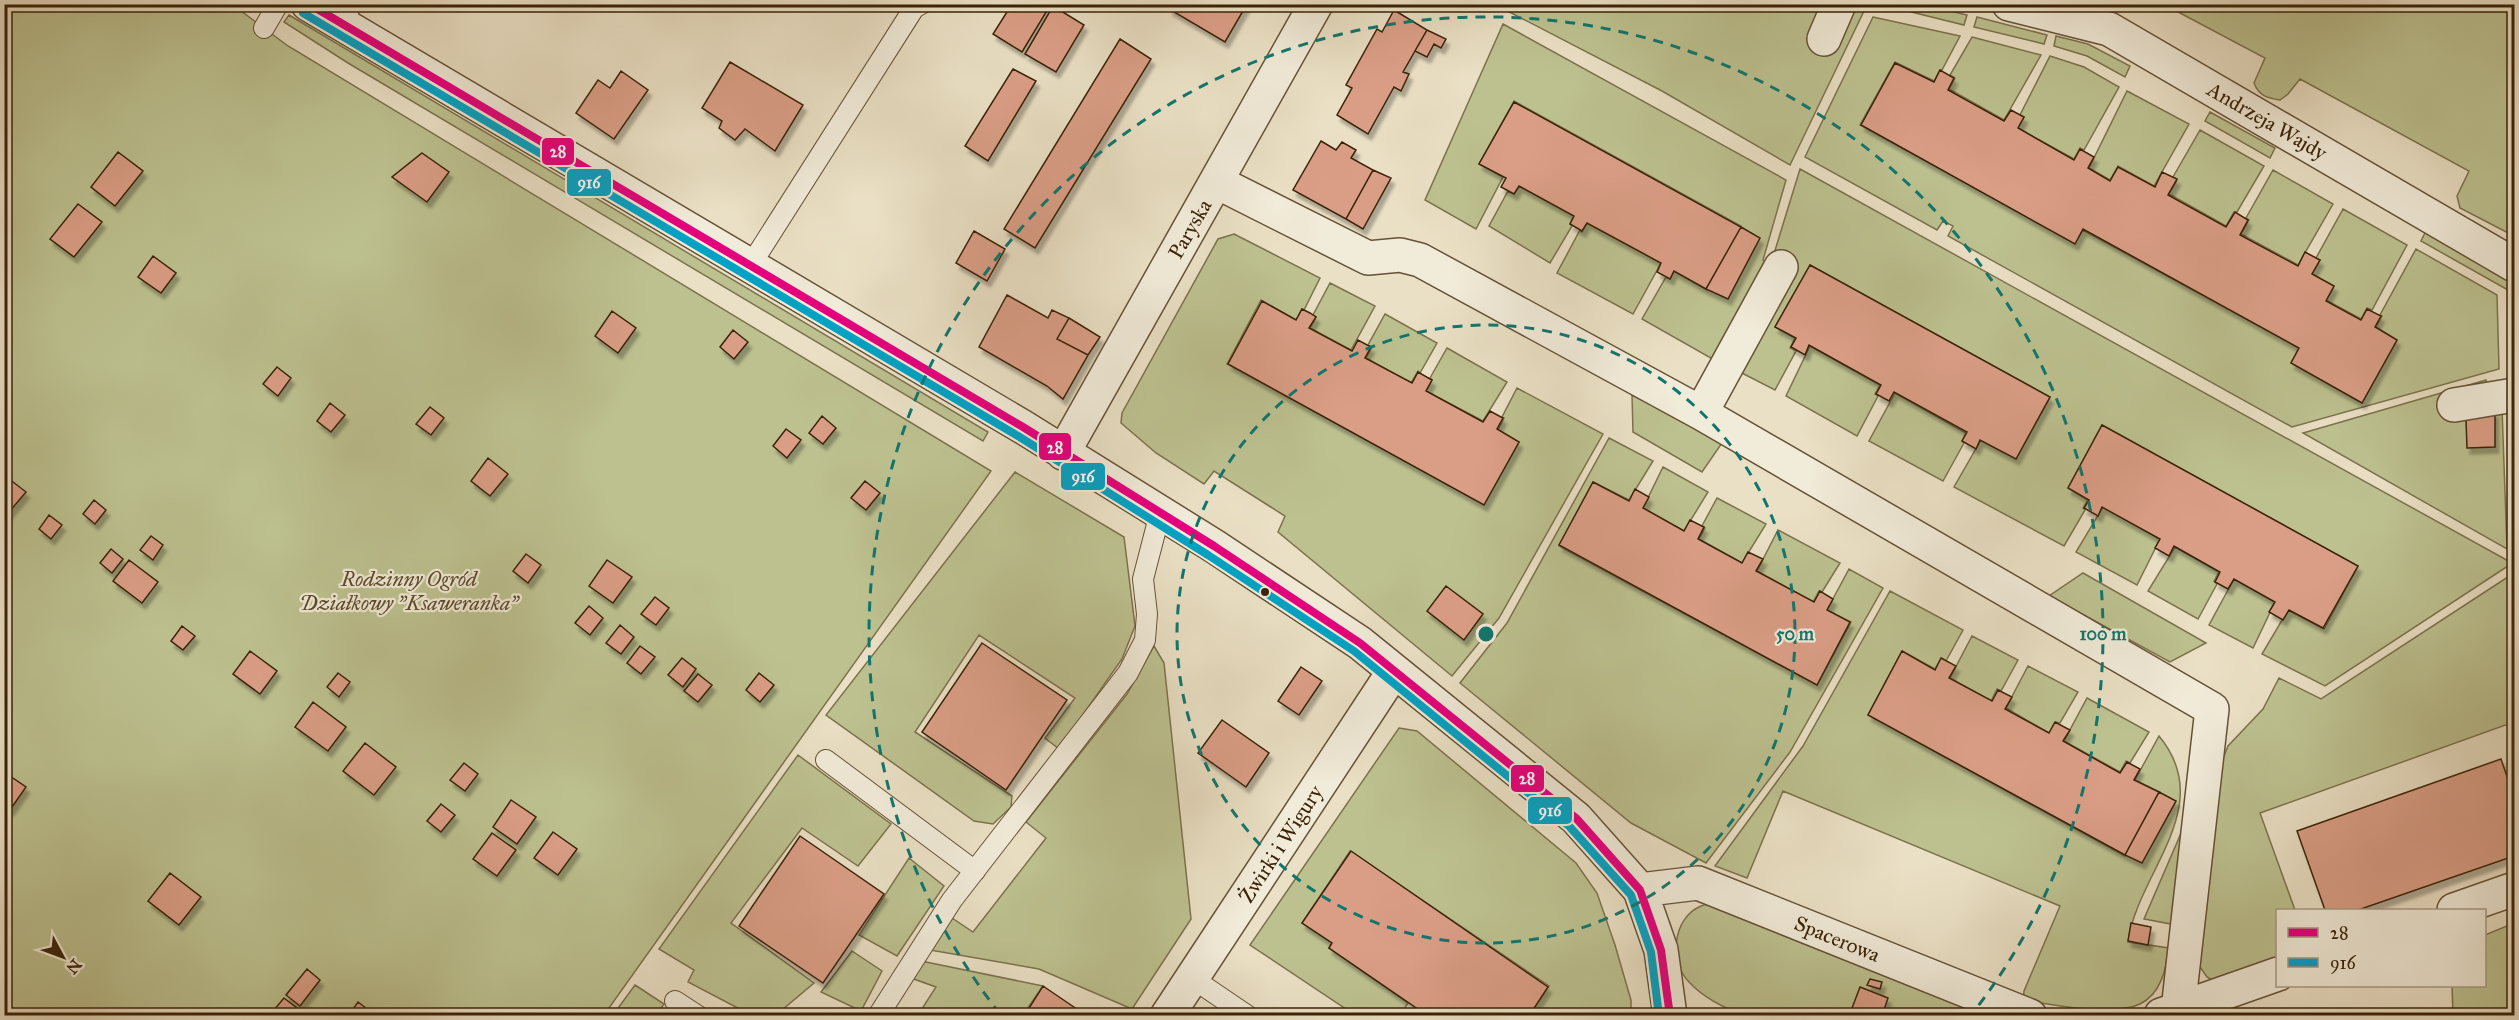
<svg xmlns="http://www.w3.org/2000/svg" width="2519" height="1020" font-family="'IM FELL Great Primer',serif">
<defs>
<filter id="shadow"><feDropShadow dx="3.5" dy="6" stdDeviation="1.5" flood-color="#0004"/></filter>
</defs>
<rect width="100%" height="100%" fill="#eae0c5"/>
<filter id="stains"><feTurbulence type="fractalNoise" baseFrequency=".00333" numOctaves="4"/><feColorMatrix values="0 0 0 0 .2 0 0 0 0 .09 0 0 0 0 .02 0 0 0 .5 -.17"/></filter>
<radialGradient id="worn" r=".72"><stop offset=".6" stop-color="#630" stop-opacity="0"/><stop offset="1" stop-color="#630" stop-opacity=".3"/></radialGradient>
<path fill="#bdc190" stroke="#7c724c" stroke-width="1.5" d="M4 5H233L288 46 991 471 604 1015H7L4 993Z
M1496 5H1818L1850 7 1864 11 1790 165 1662 91Z
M1883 5H1926L1967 15 1964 25Z
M2165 5H2514V236L2460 208 2457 196 2469 171 2300 79 2288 94 2280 100C2267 98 2259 96 2254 83L2265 58Z
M289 15 988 432 983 441 348 63 284 22Z
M1873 17 1960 36 1942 70H1940L1934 81 1895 62 1860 125 2075 243 2083 230 2299 348 2291 363 2362 403 2397 340 2376 327 2382 316 2380 315 2416 249 2497 295 2499 369 2292 427 1948 236 1953 226 1943 221 1937 230 1805 157Z
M1977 17 2047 35 2044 44 1974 27Z
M1503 24 1786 180 1763 260 1770 264 1716 361 1642 319 1666 277 1670 279 1674 271 1707 290 1741 226 1514 101 1479 164 1503 177 1476 229 1425 200Z
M2056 36 2088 44 2130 66 2125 77 2087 56 2054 46Z
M1972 37 2041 55 2004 120 1949 89 1955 78 1950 75Z
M2050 56 2084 67 2119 87 2084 150 2080 148 2074 159 2018 128 2024 117 2020 115Z
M2127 91 2189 124 2154 186 2118 166 2110 180 2089 168Z
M2210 112 2275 148 2270 158 2205 121Z
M2200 130 2264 166 2237 212H2234L2226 226 2169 194 2177 180 2173 177Z
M1800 169 2503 558 2508 561V566L2325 686 2262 654 2288 610 2324 629 2358 566 2102 425 2068 488 2088 500 2083 508 2085 510 2064 546 1954 487 1981 440 2016 459 2050 397 1810 265 1775 327 1795 338 1790 348 1796 351 1775 390 1738 371Z
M2273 170 2333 204 2298 265 2241 234 2249 220 2246 218Z
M1519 186 1574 216 1570 224 1572 226 1550 263 1489 226 1508 191 1514 194Z
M2343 209 2407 245 2372 310 2367 308 2361 319 2326 300 2334 286 2312 274 2320 260 2316 258Z
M1587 223 1661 263 1633 314 1557 273 1580 230 1582 232Z
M2426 231 2514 280V380L2511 381 2508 290 2421 241Z
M1234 234 1320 278 1304 310 1302 309 1296 320 1261 300 1227 364 1484 504 1519 442 1498 430 1504 418 1502 417 1517 388 1603 434 1499 618 1452 676 1278 532 1285 516 1214 471 1204 484 1156 453 1121 423 1122 413 1218 239Z
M1330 283 1375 306 1351 350 1310 328 1316 317 1313 315Z
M1385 314 1437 343 1420 373 1418 371 1411 383 1366 358 1372 347 1368 345Z
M1810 346 1880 385 1875 394 1878 396 1857 436 1786 396Z
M1447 348 1507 382 1483 421 1426 391 1432 380 1430 378Z
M2486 380 2487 388 2502 408 2507 549 2303 433Z
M1895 393 1966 433 1962 441 1964 443 1943 481 1869 441Z
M1632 395 1724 440 1702 472 1633 432Z
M1609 438 1653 461 1629 500 1593 482 1559 546 1817 685 1851 622 1827 610 1849 569 1883 588 1790 752 1706 863 1631 823 1460 683 1507 623Z
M1663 467 1708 492 1684 531 1643 508Z
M1015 472 1124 537 1135 626 1122 659 1059 749 1045 738 1075 698 979 635 915 732 1012 796 1011 807 993 824 974 821 826 715Z
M1717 498 1766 524 1742 563 1699 539 1705 528 1702 526Z
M2103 507 2160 539 2137 585 2076 552Z
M1778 530 1840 563 1822 592 1819 591 1813 602 1757 571Z
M2175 547 2219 572 2214 581 2217 584 2198 619 2148 591Z
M2083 573 2206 643 2170 662 2049 596Z
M2514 573V722L2260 813 2295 910H2278L2277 959 2217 983 2207 977 2193 957 2220 766 2228 746 2263 709 2279 678 2321 699Z
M2234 579 2275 602 2253 648 2209 625Z
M1890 591 1963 630 1946 661 1942 658 1935 669 1902 651 1868 715 2125 856 2160 792 2135 780 2159 736C2218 807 2137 873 2128 942L2169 948C2166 969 2161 994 2140 1004 2112 1017 2053 1005 2023 1000L2024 991 2060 906 1783 791 1747 878 1715 866 1803 746Z
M1972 636 2018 660 2001 691 1997 689 1991 701 1950 678Z
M1154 646 1164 663 1191 919 1132 1009 1039 969 930 950 952 918 973 932 1046 838 1026 822 1127 694Z
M2028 666 2078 692 2060 723 2056 722 2049 733 2006 708Z
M2087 698 2149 732 2130 763 2126 761 2120 772 2064 741Z
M1399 728 1417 731 1576 863 1597 893 1615 945 1631 1000V1015H1529L1549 986 1350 851 1302 923 1332 943 1329 948 1408 1003 1400 1015H1355L1250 945Z
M798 755 891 824 858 866 802 828 731 923 814 983 776 1015H751L688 982 694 970 659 949Z
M2188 817 2171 924 2144 919Z
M909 858 944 886 897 956 859 935Z
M1714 904 1990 1015H1745C1723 1008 1705 999 1689 982 1669 962 1672 918 1701 906 1705 904 1710 904 1714 904Z
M2514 923V1015H2453L2452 986H2484L2485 935Z
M852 951 882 971 861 1011 821 992Z
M921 961 1043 986 1023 1015H918L936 987 911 978Z
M635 985 664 1004 656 1015H613Z"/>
<path fill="#da9e86" stroke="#3a2307" stroke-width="1.5" filter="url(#shadow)" d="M1012 4H1051L1022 52 993 34Z
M1168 4H1247L1225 42 1169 9 1171 6Z
M1053 6 1084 25 1056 72 1025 54Z
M1394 10 1427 30 1403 72 1409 74 1401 91 1394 87 1368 134 1337 115 1352 88 1346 85 1377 29 1382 32Z
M1427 30 1446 39 1441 48 1434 44 1427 57 1415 51Z
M1120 39 1151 59 1035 248 1004 229Z
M730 62 803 105 775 151 745 129 735 140 719 128 722 121 702 108Z
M1895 63 1934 82 1940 70 1954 78 1948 90 2004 121 2011 110 2024 117 2018 128 2074 160 2080 149 2094 157 2088 168 2110 181 2118 167 2155 187 2162 172 2177 179 2168 195 2226 227 2235 212 2248 220 2240 235 2298 266 2305 252 2320 260 2312 274 2334 286 2326 301 2361 320 2367 309 2381 316 2375 327 2397 340 2362 403 2291 363 2299 348 2083 229 2075 244 1861 125Z
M1013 69 1036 81 988 161 965 146Z
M621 71 648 90 614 139 576 113 598 80 610 88Z
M1514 102 1741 227 1706 289 1674 271 1670 279 1657 272 1661 263 1587 223 1582 231 1570 224 1574 216 1519 186 1514 194 1501 187 1506 178 1479 164Z
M1321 141 1336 150 1342 142 1356 150 1351 158 1373 170 1346 219 1293 190Z
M118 152 143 171 115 206 91 187Z
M422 153 449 172 427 202 392 177Z
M1373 170 1391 178 1363 229 1346 219Z
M78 204 102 222 74 257 50 239Z
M1741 227 1760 238 1728 299 1706 289Z
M974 231 1005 249 987 281 956 263Z
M153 256 176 273 161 293 138 277Z
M1810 265 2050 397 2016 459 1980 440 1976 449 1962 441 1967 432 1894 392 1889 401 1876 394 1881 385 1809 345 1805 355 1791 347 1796 338 1775 327Z
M1007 295 1048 318 1052 310 1069 318 1057 339 1088 355 1063 399 1047 386 979 347Z
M1262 301 1296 320 1302 309 1310 313 1316 317 1309 328 1352 351 1358 340 1371 347 1365 358 1412 383 1418 372 1432 380 1426 391 1483 422 1490 411 1503 418 1497 429 1519 442 1484 505 1228 364Z
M612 311 636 328 618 353 595 336Z
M1069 318 1100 337 1088 355 1057 339Z
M733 330 748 342 734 359 720 347Z
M277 367 291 378 278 396 263 384Z
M330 403 345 415 331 432 317 421Z
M430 407 444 418 431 435 416 424Z
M2495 411V447L2467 448 2466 420Z
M822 416 836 428 823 444 809 433Z
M2102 425 2358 566 2323 628 2289 610 2283 620 2269 612 2275 602 2234 579 2228 589 2215 582 2220 572 2174 546 2169 556 2155 548 2160 539 2102 507 2098 516 2084 508 2089 500 2068 488Z
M786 429 801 440 787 458 773 446Z
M488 458 508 474 490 496 471 481Z
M4 475 26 492 4 518Z
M865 481 880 493 866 510 851 498Z
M1593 482 1629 501 1635 489 1649 497 1643 508 1684 531 1690 520 1704 527 1698 539 1742 563 1748 552 1763 559 1756 571 1814 602 1820 591 1833 599 1827 610 1850 622 1817 685 1559 545Z
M94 500 106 510 95 524 83 514Z
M49 515 62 525 51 539 39 529Z
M151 536 163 545 153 560 140 550Z
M111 549 123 559 112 573 100 563Z
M526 554 541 565 528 583 513 571Z
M129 560 158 582 142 603 113 581Z
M607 560 632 577 613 603 589 586Z
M1446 586 1483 614 1464 640 1427 611Z
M655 597 669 608 656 625 641 614Z
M589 606 603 618 590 635 575 623Z
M620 625 634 637 621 654 606 643Z
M182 626 195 636 183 650 171 641Z
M982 643 1067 700 1006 790 922 732Z
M640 646 655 657 641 674 627 663Z
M250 651 277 671 260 694 233 674Z
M1902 651 1935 670 1941 658 1956 666 1949 678 1992 701 1998 690 2012 697 2005 709 2049 733 2055 722 2070 730 2063 741 2120 773 2127 762 2140 769 2134 780 2159 792 2125 855 1868 715Z
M682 658 696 669 683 687 668 675Z
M1301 667 1322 681 1299 715 1278 701Z
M338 673 350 682 339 697 327 687Z
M759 673 774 685 760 702 746 690Z
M698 674 712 685 698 702 684 691Z
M313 702 346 727 328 751 295 727Z
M1222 720 1269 753 1246 787 1198 753Z
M365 743 396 767 374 795 343 771Z
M2501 759 2514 797V856L2358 910H2325L2297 831Z
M464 763 478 774 465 791 450 780Z
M4 772 26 787 10 810 4 806Z
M2159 792 2176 801 2142 863 2125 855Z
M511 800 536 817 517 844 493 827Z
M441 804 455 815 441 832 427 821Z
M553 832 577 849 558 875 534 858Z
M492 833 516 850 497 876 473 859Z
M800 836 884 894 823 983 739 926Z
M1351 851 1548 987 1529 1016H1428L1329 948 1332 943 1302 923Z
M170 873 201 897 179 925 148 901Z
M2131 923 2151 927 2148 945 2128 941Z
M307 969 320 980 300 1006 286 995Z
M1870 979 1882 982 1880 989 1867 985Z
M1043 986 1087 1016H1024Z
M1860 987 1888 998 1882 1016H1849Z
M284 998 297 1008 291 1016H269Z
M358 1002 371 1012 368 1016H348Z"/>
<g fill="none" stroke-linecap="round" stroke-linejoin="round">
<g stroke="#665236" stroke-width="22">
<path id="lane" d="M340 24 352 4
M264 28 278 4
M750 266 914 8 921 4
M826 760 975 871
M1192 978 1248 1016
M675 1001 698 1016
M878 1016 952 900 1128 673 1145 640 1147 614 1143 579 1160 513"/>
</g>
<g stroke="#665236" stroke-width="36">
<path id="street" d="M308 4 1023 427 1214 546 1360 643 1576 818 1640 890 1661 950 1670 1016
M2009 4 2109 29 2514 265
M1824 39 1839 4
M1217 182 1368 258 1400 255 1420 260 1701 413 2212 709 2178 1010
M2454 405 2514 395
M1701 413 1781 267
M1063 453 1316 4
M1640 890 1698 883 2030 1016
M2454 910 2514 889
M2161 1015 2278 974
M1167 1016 1394 671"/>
</g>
<use href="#lane" stroke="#f1ebd9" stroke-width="20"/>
<use href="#street" stroke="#f1ebd9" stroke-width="33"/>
<g stroke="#f1ebd9" stroke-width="12">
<path id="bus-1" d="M309 4 1023 427 1214 546 1360 643 1576 818 1640 890 1661 950 1670 1016"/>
</g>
<g stroke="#f1ebd9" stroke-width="12">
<path id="bus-2" d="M303 13 1018 436 1208 555 1354 651 1569 826 1631 895 1651 952 1659 1016"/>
</g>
<use href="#bus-1" stroke="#e5007d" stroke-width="8"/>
<use href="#bus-2" stroke="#03a2c4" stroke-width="8"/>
</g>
<g fill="none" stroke="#0f766e" stroke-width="3" stroke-dasharray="10 8">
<circle cx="1486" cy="634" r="309"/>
<path d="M1000 1014A617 617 0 1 1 1972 1014"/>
</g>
<circle fill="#3a2307" stroke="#f1ebd9" stroke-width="2" cx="1265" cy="592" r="5"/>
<g text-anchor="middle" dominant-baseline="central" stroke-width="4.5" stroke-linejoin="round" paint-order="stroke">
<g font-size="21" fill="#3a2307" stroke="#f1ebd9">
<text transform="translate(2267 121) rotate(30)">Andrzeja Wajdy</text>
<text transform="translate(1190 229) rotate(-60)">Paryska</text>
<text transform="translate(1281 844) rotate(-57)">Żwirki i Wigury</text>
<text transform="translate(1837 939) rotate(22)">Spacerowa</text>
</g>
<g font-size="21" font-style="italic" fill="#5b4a29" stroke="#f1ebd9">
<text x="409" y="579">Rodzinny Ogród<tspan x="409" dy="24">Działkowy "Ksaweranka"</tspan></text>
</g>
</g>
<circle cx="1486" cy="634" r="9" fill="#0f766e" stroke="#f1ebd9" stroke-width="3"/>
<g font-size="18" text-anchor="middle" font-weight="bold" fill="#0f766e" stroke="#f1ebd9" stroke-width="4.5" stroke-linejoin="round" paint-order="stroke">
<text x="1795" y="640">50 m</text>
<text x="2103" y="640">100 m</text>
</g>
<g stroke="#f1ebd9" stroke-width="2">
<rect x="541" y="137" width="34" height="29" rx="6" fill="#e5007d"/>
<rect x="566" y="168" width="46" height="29" rx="6" fill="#03a2c4"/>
<rect x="1038" y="432" width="34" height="29" rx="6" fill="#e5007d"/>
<rect x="1060" y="462" width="46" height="29" rx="6" fill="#03a2c4"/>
<rect x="1510" y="764" width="35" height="29" rx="6" fill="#e5007d"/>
<rect x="1527" y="796" width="46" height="29" rx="6" fill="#03a2c4"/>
</g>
<g font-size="16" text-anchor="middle" font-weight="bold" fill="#fff">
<text x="558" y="157">28</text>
<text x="589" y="188">916</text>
<text x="1055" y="453">28</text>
<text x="1083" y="482">916</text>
<text x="1527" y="784">28</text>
<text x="1550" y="816">916</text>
</g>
<rect width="2519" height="1020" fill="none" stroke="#eae0c5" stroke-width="24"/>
<rect x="6" y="6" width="2507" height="1008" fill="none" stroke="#3a2307" stroke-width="3"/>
<rect x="12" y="12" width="2495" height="996" fill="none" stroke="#3a2307" stroke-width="1.5"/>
<rect x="2276" y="909" width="210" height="78" fill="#f1ebd9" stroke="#a89b85" stroke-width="1.5"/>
<rect x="2288" y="928" width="30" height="9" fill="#e5007d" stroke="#a89b85" stroke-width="1.5"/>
<text x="2330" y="939" font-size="18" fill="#3a2307">28</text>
<rect x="2288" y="958" width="30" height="9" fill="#03a2c4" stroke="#a89b85" stroke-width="1.5"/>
<text x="2330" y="969" font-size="18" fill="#3a2307">916</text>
<g transform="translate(63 957) rotate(131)" stroke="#f1ebd9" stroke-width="4.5" paint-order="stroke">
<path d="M0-4.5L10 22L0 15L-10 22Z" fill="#3a2307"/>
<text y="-9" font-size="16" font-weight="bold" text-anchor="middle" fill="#3a2307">N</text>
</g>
<rect width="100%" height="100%" filter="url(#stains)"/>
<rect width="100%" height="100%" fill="url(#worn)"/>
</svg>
